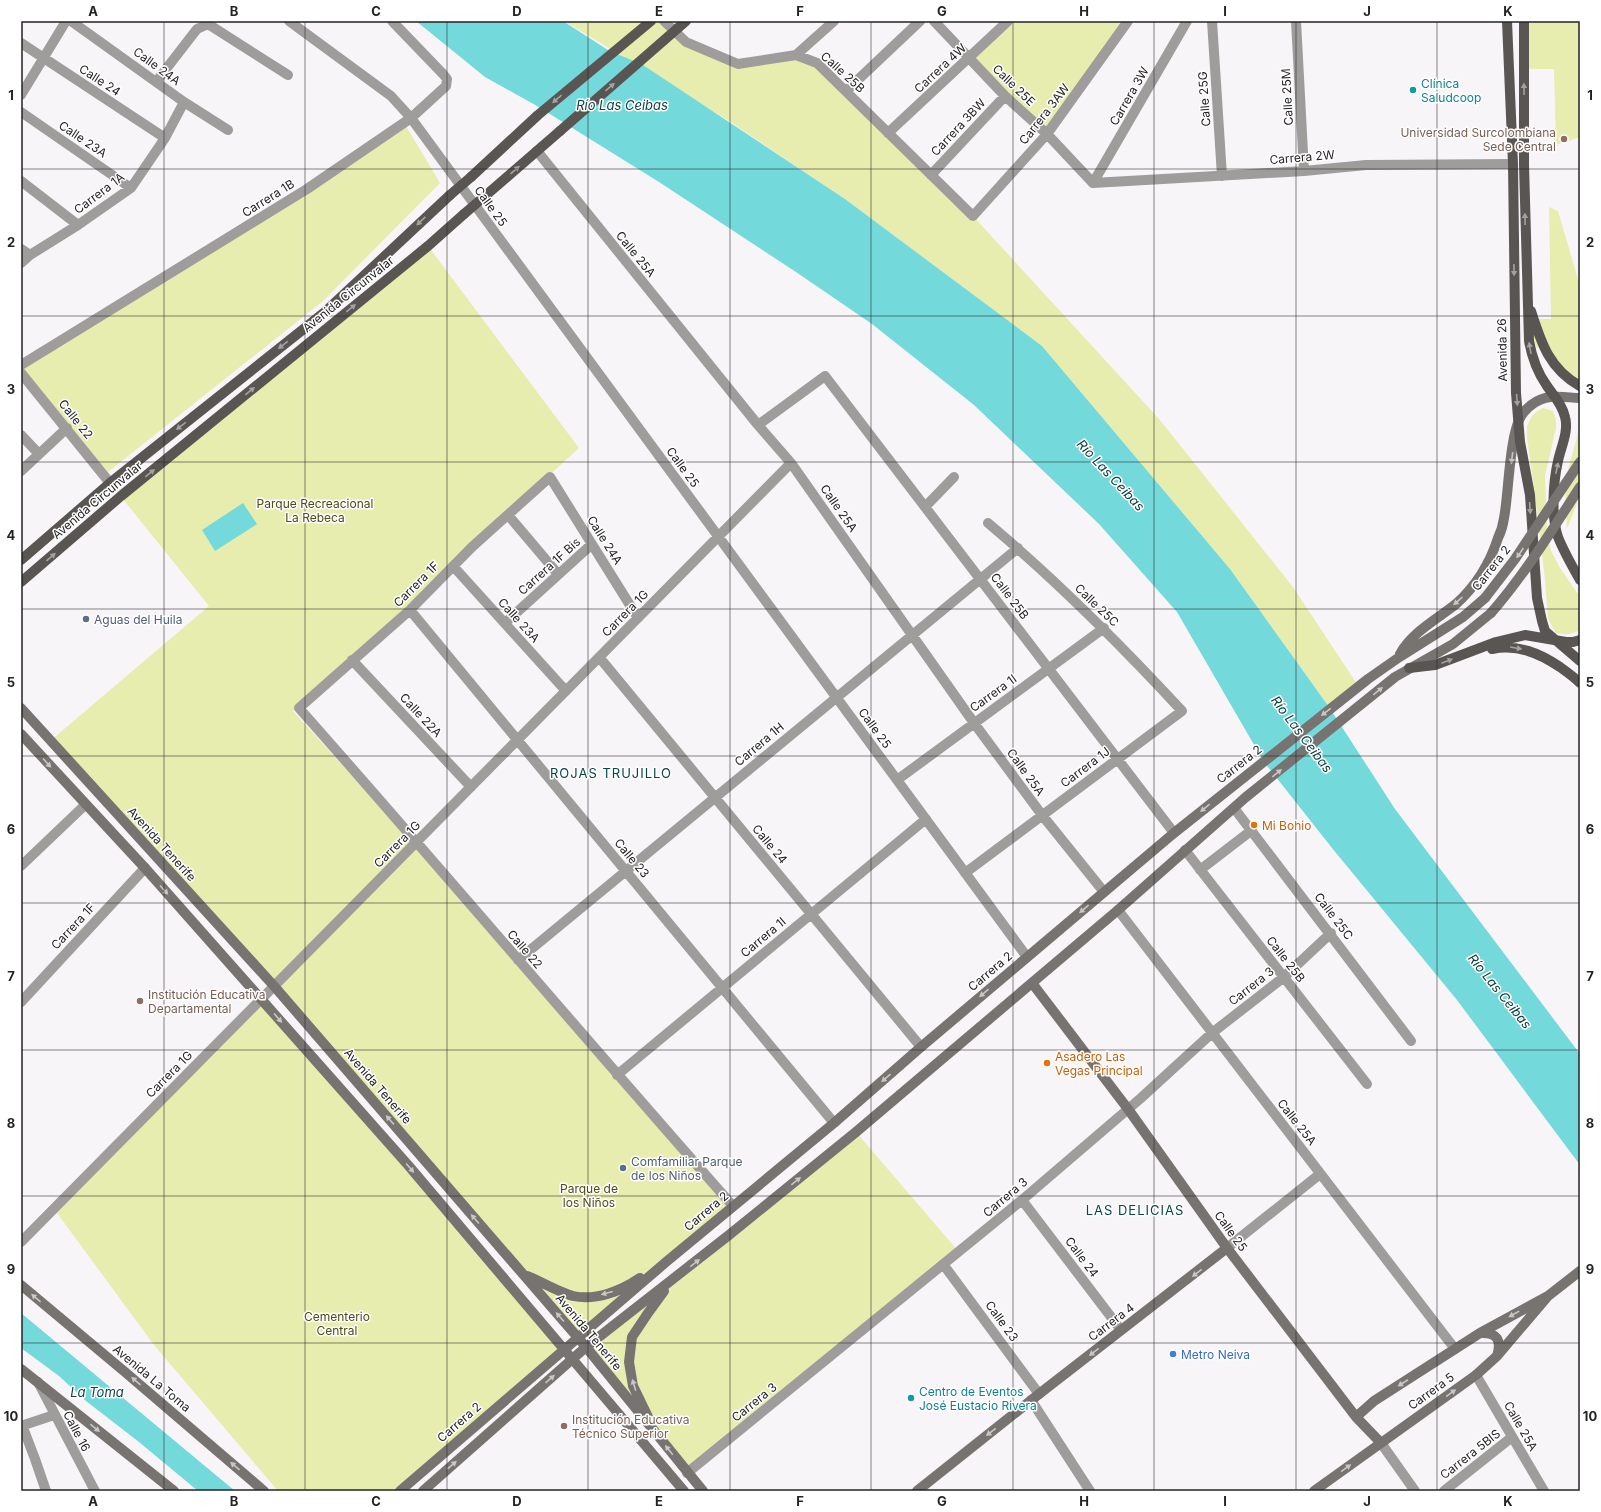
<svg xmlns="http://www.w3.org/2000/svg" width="1601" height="1512" font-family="Inter,sans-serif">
<rect width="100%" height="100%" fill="#f8f5f9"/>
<path fill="#e7edae" d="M564 21H663L672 30 738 64 796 55 817 63 973 216 1160 420 1293 587 1357 684 1329 707 1230 569 1042 346 845 199 726 119Z
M1008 21H1125L1043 135 970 58Z
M1524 21H1580V137L1556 145 1554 69H1524Z
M406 126 440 183 323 301 108 472 21 370Z
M1549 207 1558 211 1580 286V382L1573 379 1529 340 1528 319H1551Z
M428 246 579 448 293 711 411 841 733 1206 579 1338 272 983 50 741 209 606 122 498Z
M1543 408 1553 411 1556 420V428L1545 476 1547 533 1551 551 1560 568 1580 597V629C1573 635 1565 635 1556 633L1552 627 1548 618 1545 580 1534 487 1527 438V426L1532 416 1536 412Z
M1579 414H1580V496L1567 529C1566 512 1564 493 1567 476 1570 455 1581 435 1579 414Z
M259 999 564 1349 401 1491H278L154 1345 57 1213Z
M856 1132 959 1252 687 1473 586 1347Z"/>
<path fill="#73d9db" d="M416 21H563L608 50 643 65 845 199 1042 346 1230 569 1329 707 1395 809 1580 1054V1165L1457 1000 1332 848 1264 762 1177 612 1099 524 974 405 872 324 796 272 659 182 537 106 485 77Z
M243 503 257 524 215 551 202 530Z
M21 1313 235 1491H198L139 1442 86 1401 59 1376 21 1348Z"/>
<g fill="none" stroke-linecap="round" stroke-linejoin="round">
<path stroke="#9f9d9c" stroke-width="10" d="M71 21 184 102 228 130
M289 21 391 96 411 118 1027 957
M664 21 686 42 738 64 796 55 817 63 973 216 1047 134 1128 21
M934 21 1005 96 1047 134 1093 183
M1212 21 1222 176
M1296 21 1304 171
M21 43 165 138
M796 55 834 21
M156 82 197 29 208 24 288 75
M846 91 920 21
M21 95 66 21
M21 112 131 188
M888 133 1008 21
M537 151 758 425 791 463 974 723 1042 815 1104 892
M931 175 1005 96
M21 181 78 225
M1093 183 1304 171 1366 165 1513 164
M1093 183 1187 21
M21 249 30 255
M21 263 30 255 78 225 131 188 165 138 184 102
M21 365 307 189 411 118 446 86 447 79 443 74 392 21
M21 373 110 483
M758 425 825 376 1174 833
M21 435 39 454
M21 471 67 428
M925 507 954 477
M508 515 558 574
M453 566 566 691
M410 610 834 1123
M638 618 550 477 472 547 410 610 299 708C445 873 587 1041 733 1206
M505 623 592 544
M599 657 921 1047
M352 660 471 787
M897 780 1104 628
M1234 808 1411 1041
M1185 850 1367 1084
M21 866 85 805
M1200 870 1252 830
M965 873 1182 711C1121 645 1057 581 988 523
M1118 910 1455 1349
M518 960 1018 548
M21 1002 145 868
M617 1075 926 819
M1022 1200 1121 1330
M21 1242 791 463
M1227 1248 1320 1174
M943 1264 1039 1394
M1476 1375 1544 1491
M38 1382 95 1491
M1031 1400 1090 1491
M22 1425 35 1459 46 1491
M21 1426 54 1415
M1381 1443 1415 1491
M687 1473 1022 1200 1141 1098 1212 1033 1284 977 1331 933
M1444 1491 1512 1437"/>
<path stroke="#767371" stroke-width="10" d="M1400 654C1411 633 1437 619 1456 604 1476 586 1490 563 1498 538 1501 532 1503 525 1504 518 1509 494 1509 428 1524 412 1541 392 1557 397 1580 398
M21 708 274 986 586 1347 703 1491
M21 734 145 868 408 1165 684 1491
M1032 983 1128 1109 1227 1248 1356 1417 1381 1443
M527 1276C540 1281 560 1293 573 1296 596 1301 621 1291 640 1278
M21 1285 125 1372 264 1491
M1480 1333C1497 1332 1502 1340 1497 1356
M21 1369 174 1491
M648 1417 633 1386 629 1362 632 1337 648 1313 664 1291
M1356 1417 1374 1401 1480 1333 1548 1296 1580 1271
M400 1491 666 1262 834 1123 921 1047 1174 833 1368 679 1398 658 1463 617 1485 598
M423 1491 586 1347 729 1235 856 1132 1118 910 1246 797 1395 677 1453 644 1491 613
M917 1491 1039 1394 1227 1248
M1314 1491 1476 1375 1497 1356 1548 1296"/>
<path stroke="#595553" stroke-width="10" d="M1507 21 1513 164 1516 393 1520 442 1530 495 1537 598 1542 621 1545 631 1580 661
M1524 21V165L1529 341C1532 358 1537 372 1547 386 1554 396 1562 404 1565 417 1569 431 1561 447 1558 461 1553 483 1551 516 1558 537 1564 552 1572 566 1580 580
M678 28 686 21
M471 177 538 115 651 21
M485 196 560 131
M1531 311C1541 342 1549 369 1580 386
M21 560 110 483 325 312 450 195
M21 582 121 496 428 246 464 214
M1492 649C1518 644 1539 653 1560 667 1567 672 1574 677 1580 683
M1409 668 1435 665 1496 642 1525 635 1566 642H1573L1580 640"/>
<path stroke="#767371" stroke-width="10" d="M1485 598 1515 559 1580 462
M1491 613C1525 574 1552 530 1580 487"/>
<path stroke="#595553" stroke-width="10" d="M560 131 678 28
M450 195 471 177
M464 214 485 196"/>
</g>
<defs><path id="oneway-solid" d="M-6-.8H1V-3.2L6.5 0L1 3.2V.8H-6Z"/></defs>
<g fill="#a4a2a0">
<use href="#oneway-solid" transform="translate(610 87) rotate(-41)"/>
<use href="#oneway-solid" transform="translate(1524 89) rotate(-91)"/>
<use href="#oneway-solid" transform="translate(557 99) rotate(140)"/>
<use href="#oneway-solid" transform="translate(515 170) rotate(-41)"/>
<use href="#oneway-solid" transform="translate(1525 219) rotate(-91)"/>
<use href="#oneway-solid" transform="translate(421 221) rotate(137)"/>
<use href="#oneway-solid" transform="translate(1514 270) rotate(89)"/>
<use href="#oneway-solid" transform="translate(351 308) rotate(-39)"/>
<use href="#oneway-solid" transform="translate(283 345) rotate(142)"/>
<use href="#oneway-solid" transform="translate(1530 348) rotate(-100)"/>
<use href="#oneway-solid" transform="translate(250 391) rotate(-39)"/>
<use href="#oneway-solid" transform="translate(1517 400) rotate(86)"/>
<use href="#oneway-solid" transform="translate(181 426) rotate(142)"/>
<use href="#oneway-solid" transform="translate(1557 468) rotate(-78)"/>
<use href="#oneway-solid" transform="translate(150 473) rotate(-39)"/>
<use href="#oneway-solid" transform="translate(1530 508) rotate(86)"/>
<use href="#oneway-solid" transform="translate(51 557) rotate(-41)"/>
<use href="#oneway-solid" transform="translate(1516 648) rotate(10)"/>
<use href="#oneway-solid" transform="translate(1447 661) rotate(-21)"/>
</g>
<g fill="#c8c7c6">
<use href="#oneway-solid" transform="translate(1512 458) rotate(97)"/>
<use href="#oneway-solid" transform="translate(1520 553) rotate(124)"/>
<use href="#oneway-solid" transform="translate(1458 601) rotate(138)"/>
<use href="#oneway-solid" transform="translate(1378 691) rotate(-39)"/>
<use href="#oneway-solid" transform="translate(1326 712) rotate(142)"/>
<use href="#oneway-solid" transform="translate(47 763) rotate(48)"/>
<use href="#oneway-solid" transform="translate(1277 773) rotate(-39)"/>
<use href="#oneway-solid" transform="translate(1205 808) rotate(141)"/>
<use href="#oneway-solid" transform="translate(164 890) rotate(48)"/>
<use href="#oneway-solid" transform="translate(1084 909) rotate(140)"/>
<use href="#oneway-solid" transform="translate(984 993) rotate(140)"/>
<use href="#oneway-solid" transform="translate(278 1018) rotate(49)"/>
<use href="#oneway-solid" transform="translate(886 1078) rotate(139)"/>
<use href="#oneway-solid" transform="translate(390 1120) rotate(-131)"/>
<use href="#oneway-solid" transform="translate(410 1168) rotate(49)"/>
<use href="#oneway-solid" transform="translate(796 1181) rotate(-39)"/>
<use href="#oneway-solid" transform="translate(475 1219) rotate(-131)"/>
<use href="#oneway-solid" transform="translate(695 1263) rotate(-38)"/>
<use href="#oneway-solid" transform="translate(1197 1273) rotate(142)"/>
<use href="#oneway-solid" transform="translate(607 1293) rotate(165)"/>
<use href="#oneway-solid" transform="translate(36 1298) rotate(-140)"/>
<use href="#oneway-solid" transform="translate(1514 1314) rotate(151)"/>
<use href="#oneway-solid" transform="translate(560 1317) rotate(-131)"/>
<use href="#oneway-solid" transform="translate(1094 1352) rotate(142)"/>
<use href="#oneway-solid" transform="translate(550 1379) rotate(-41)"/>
<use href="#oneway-solid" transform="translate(136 1381) rotate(-139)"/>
<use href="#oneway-solid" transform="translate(1403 1383) rotate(147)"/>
<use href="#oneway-solid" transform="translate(634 1385) rotate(-107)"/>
<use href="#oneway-solid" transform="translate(1451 1393) rotate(-36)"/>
<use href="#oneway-solid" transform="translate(95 1428) rotate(39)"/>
<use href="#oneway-solid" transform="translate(991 1432) rotate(142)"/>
<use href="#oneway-solid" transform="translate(669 1450) rotate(-129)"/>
<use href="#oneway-solid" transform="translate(452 1465) rotate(-41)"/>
<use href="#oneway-solid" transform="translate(235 1466) rotate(-139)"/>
<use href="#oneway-solid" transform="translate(1346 1468) rotate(-36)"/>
</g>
<path fill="none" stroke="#242324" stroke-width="1" stroke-opacity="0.55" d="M164 21V1491M305 21V1491M447 21V1491M588 21V1491M730 21V1491M871 21V1491M1013 21V1491M1154 21V1491M1296 21V1491M1437 21V1491M21 169H1580M21 316H1580M21 462H1580M21 609H1580M21 756H1580M21 903H1580M21 1050H1580M21 1196H1580M21 1343H1580"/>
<g fill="#0f9aa8" stroke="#fff" stroke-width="1.5">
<circle cx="1413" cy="90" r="4"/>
<circle cx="911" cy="1398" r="4"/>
</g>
<g fill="#8d6e63" stroke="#fff" stroke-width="1.5">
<circle cx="1564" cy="139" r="4"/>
<circle cx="140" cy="1001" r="4"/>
<circle cx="564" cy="1426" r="4"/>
</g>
<g fill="#5c6f8a" stroke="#fff" stroke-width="1.5">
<circle cx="86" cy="619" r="4"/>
<circle cx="623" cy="1168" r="4"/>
</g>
<g fill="#e8710a" stroke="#fff" stroke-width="1.5">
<circle cx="1254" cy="825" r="4"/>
<circle cx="1047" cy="1063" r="4"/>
</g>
<circle fill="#3f7fe0" stroke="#fff" stroke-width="1.5" cx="1173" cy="1354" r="4"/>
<g text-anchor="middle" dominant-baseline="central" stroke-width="3" stroke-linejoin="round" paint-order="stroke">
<g font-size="12" fill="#242324" stroke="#fff">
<text transform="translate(157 66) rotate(36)">Calle 24A</text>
<text transform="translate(940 68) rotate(-43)">Carrera 4W</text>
<text transform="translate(843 72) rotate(42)">Calle 25B</text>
<text transform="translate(100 80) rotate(33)">Calle 24</text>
<text transform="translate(1014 85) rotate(44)">Calle 25E</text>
<text transform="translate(1129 96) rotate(-60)">Carrera 3W</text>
<text transform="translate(1287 97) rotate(-93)">Calle 25M</text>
<text transform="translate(1204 99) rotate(-94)">Calle 25G</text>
<text transform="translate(1044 114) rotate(-52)">Carrera 3AW</text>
<text transform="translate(958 127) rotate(-47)">Carrera 3BW</text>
<text transform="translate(83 139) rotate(34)">Calle 23A</text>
<text transform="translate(1302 157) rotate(-5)">Carrera 2W</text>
<text transform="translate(99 193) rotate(-37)">Carrera 1A</text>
<text transform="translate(268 198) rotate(-32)">Carrera 1B</text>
<text transform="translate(491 206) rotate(54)">Calle 25</text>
<text transform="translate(636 254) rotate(51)">Calle 25A</text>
<text transform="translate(348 294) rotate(-39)">Avenida Circunvalar</text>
<text transform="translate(1502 350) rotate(-91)">Avenida 26</text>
<text transform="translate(76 419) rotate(51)">Calle 22</text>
<text transform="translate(683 467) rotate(54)">Calle 25</text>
<text transform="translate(97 500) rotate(-40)">Avenida Circunvalar</text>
<text transform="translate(839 508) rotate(55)">Calle 25A</text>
<text transform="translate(605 540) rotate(58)">Calle 24A</text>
<text transform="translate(549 566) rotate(-42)">Carrera 1F Bis</text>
<text transform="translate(1491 568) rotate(-52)">Carrera 2</text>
<text transform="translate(416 584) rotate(-45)">Carrera 1F</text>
<text transform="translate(1010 596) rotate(53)">Calle 25B</text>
<text transform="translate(1097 605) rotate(44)">Calle 25C</text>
<text transform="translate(625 613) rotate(-45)">Carrera 1G</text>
<text transform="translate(519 620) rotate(48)">Calle 23A</text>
<text transform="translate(993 693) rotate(-36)">Carrera 1I</text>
<text transform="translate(421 715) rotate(47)">Calle 22A</text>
<text transform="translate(875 728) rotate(54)">Calle 25</text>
<text transform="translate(759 744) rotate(-40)">Carrera 1H</text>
<text transform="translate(1239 764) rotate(-38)">Carrera 2</text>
<text transform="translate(1085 767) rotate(-37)">Carrera 1J</text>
<text transform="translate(1026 772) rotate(54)">Calle 25A</text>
<text transform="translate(162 844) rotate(48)">Avenida Tenerife</text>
<text transform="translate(397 844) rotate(-45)">Carrera 1G</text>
<text transform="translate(770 844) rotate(50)">Calle 24</text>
<text transform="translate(632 858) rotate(50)">Calle 23</text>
<text transform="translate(1334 916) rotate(53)">Calle 25C</text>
<text transform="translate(73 926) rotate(-47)">Carrera 1F</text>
<text transform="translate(763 937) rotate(-40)">Carrera 1I</text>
<text transform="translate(525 949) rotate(49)">Calle 22</text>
<text transform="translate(1286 959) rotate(52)">Calle 25B</text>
<text transform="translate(990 971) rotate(-40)">Carrera 2</text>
<text transform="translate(1251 986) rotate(-38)">Carrera 3</text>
<text transform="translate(169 1074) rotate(-45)">Carrera 1G</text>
<text transform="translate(378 1086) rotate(49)">Avenida Tenerife</text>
<text transform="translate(1297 1122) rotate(52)">Calle 25A</text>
<text transform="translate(1005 1197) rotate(-40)">Carrera 3</text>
<text transform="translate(706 1211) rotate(-40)">Carrera 2</text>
<text transform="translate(1231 1231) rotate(54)">Calle 25</text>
<text transform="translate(1082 1257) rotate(53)">Calle 24</text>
<text transform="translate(1002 1321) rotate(54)">Calle 23</text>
<text transform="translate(1111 1322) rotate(-37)">Carrera 4</text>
<text transform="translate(589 1332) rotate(50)">Avenida Tenerife</text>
<text transform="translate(152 1378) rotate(40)">Avenida La Toma</text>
<text transform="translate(1431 1391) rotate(-36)">Carrera 5</text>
<text transform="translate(754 1402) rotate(-39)">Carrera 3</text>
<text transform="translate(459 1422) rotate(-41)">Carrera 2</text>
<text transform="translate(1521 1426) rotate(60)">Calle 25A</text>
<text transform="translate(77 1431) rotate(62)">Calle 16</text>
<text transform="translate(1470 1454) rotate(-38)">Carrera 5BIS</text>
</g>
<g font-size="12" fill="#0d838f" stroke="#fff" text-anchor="start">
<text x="1421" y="83">Clínica<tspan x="1421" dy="14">Saludcoop</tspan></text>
<text x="919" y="1391">Centro de Eventos<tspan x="919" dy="14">José Eustacio Rivera</tspan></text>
</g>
<g font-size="12" fill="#785e54" stroke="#fff" text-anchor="start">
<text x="1556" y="132" text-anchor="end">Universidad Surcolombiana<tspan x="1556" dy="14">Sede Central</tspan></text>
<text x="148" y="994">Institución Educativa<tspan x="148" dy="14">Departamental</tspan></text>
<text x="572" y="1419">Institución Educativa<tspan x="572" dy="14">Técnico Superior</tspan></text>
</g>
<g font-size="12" fill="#4a4c15" stroke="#fff">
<text x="315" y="503">Parque Recreacional<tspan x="315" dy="14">La Rebeca</tspan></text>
<text x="589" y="1188">Parque de<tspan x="589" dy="14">los Niños</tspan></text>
<text x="337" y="1316">Cementerio<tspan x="337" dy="14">Central</tspan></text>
</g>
<g font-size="12" fill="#4e5e75" stroke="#fff" text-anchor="start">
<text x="94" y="619">Aguas del Huila</text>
<text x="631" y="1161">Comfamiliar Parque<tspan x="631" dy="14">de los Niños</tspan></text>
</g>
<g font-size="12" fill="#c56008" stroke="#fff" text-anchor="start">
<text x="1262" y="825">Mi Bohio</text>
<text x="1055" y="1056">Asadero Las<tspan x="1055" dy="14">Vegas Principal</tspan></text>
</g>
<g font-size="12" fill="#366cbe" stroke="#fff" text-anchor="start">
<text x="1181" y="1354">Metro Neiva</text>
</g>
<g font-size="13" font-style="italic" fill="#104141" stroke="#fff">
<text x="622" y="105">Río Las Ceibas</text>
<text transform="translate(1111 475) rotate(47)">Río Las Ceibas</text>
<text transform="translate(1302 734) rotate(53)">Río Las Ceibas</text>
<text transform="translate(1500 991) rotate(51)">Río Las Ceibas</text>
<text x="97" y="1392">La Toma</text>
</g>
<g font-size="13" letter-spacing="1" fill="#064847" stroke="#fff">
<text x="611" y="773">ROJAS TRUJILLO</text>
<text x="1135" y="1210">LAS DELICIAS</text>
</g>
</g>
<rect width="1601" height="1512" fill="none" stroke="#ffffff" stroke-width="44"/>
<rect x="22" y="22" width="1557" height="1468" fill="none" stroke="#242324" stroke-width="1.5"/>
<g font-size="13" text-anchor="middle" font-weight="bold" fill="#242324">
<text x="93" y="16">A</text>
<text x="234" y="16">B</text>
<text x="376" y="16">C</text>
<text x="517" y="16">D</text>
<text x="659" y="16">E</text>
<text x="800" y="16">F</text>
<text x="942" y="16">G</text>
<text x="1084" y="16">H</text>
<text x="1225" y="16">I</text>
<text x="1367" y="16">J</text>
<text x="1508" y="16">K</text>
<text x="11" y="100">1</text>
<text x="1590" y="100">1</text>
<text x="11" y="247">2</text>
<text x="1590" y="247">2</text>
<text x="11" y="394">3</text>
<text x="1590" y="394">3</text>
<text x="11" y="540">4</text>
<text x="1590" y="540">4</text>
<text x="11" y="687">5</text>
<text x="1590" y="687">5</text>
<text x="11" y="834">6</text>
<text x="1590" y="834">6</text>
<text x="11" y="981">7</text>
<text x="1590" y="981">7</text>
<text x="11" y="1128">8</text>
<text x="1590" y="1128">8</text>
<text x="11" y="1274">9</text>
<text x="1590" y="1274">9</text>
<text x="11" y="1421">10</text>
<text x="1590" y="1421">10</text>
<text x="93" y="1506">A</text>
<text x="234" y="1506">B</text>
<text x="376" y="1506">C</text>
<text x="517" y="1506">D</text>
<text x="659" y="1506">E</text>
<text x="800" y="1506">F</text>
<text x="942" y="1506">G</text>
<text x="1084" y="1506">H</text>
<text x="1225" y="1506">I</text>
<text x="1367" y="1506">J</text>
<text x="1508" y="1506">K</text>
</g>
</svg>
